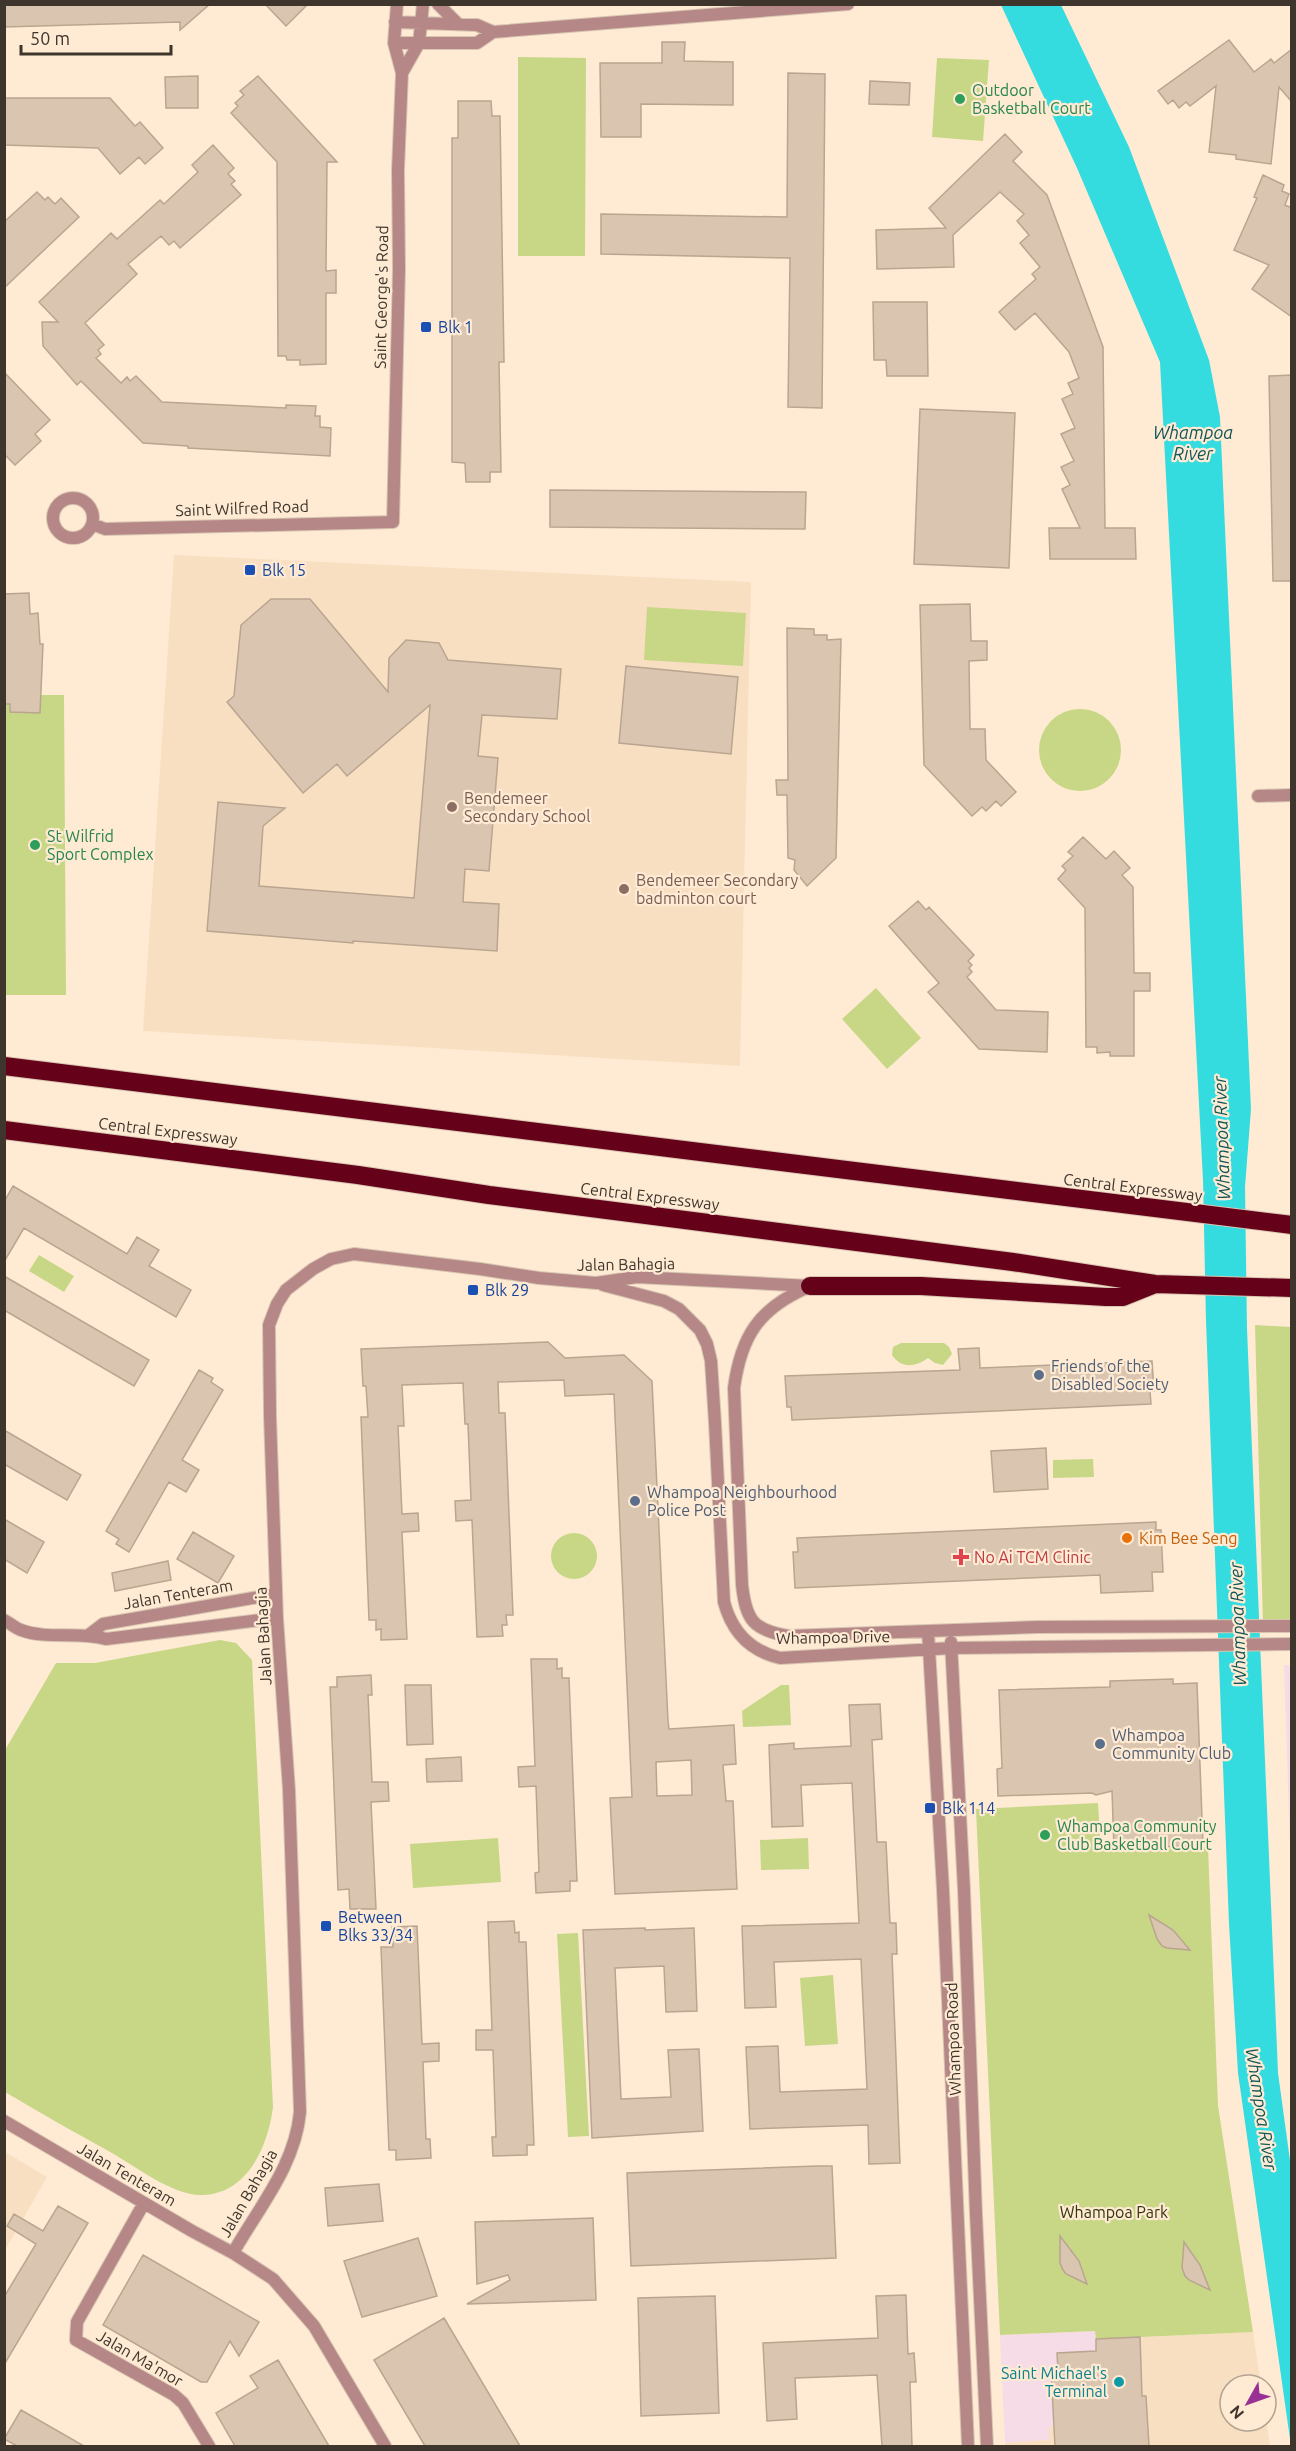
<svg xmlns="http://www.w3.org/2000/svg" width="1296" height="2451" font-family="Ubuntu,sans-serif">
<rect width="100%" height="100%" fill="#ffead3"/>
<path fill="#f5dce6" d="M1284 1665H1292L1291 1877Z
M1095 2331 1099 2423 1049 2428 1050 2440 1005 2443 1000 2335Z"/>
<path fill="#f9dfc2" d="M174 555 751 582 740 1066 143 1031Z
M5 2152 47 2177 5 2250Z
M1253 2332 1261 2385H1230V2421H1266V2418L1270 2446H1005V2443L1049 2440V2428L1053 2425 1099 2423 1096 2339Z"/>
<path fill="#c7d786" d="M518 57 586 58 585 256H518Z
M937 58 989 60 983 141 932 137Z
M647 607 746 613 743 666 644 660Z
M4 695H64L66 995H5Z
M1039 750a41 41 0 1 1 82 0a41 41 0 1 1-82 0Z
M876 988 921 1038 887 1069 842 1019Z
M39 1255 74 1276 64 1292 29 1271Z
M1255 1325 1291 1327V1623L1263 1624Z
M901 1343H944L949 1347 952 1354 943 1365 935 1363 928 1358C916 1367 901 1369 892 1355L893 1347Z
M1093 1459 1094 1477 1053 1478V1460Z
M551 1556a23 23 0 1 1 46 0a23 23 0 1 1-46 0Z
M220 1640 236 1643 252 1660 273 2107C268 2146 248 2194 202 2195 174 2196 136 2167 112 2153 76 2133 40 2113 5 2092V1750L56 1663H95Z
M781 1685H789L791 1725 743 1727 742 1711Z
M1098 1803 1101 1851 1208 1847 1218 2106 1253 2332 1096 2339 1095 2331 1000 2335 976 1809Z
M498 1838 501 1882 413 1888 410 1844Z
M808 1838 809 1869 761 1870 760 1840Z
M578 1933 589 2136 568 2137 557 1934Z
M833 1975 838 2044 805 2046 800 1978Z"/>
<path fill="#35dcdf" d="M1001 5H1061L1129 147 1209 360 1220 417 1251 1109 1245 1187 1247 1329 1278 2073 1292 2175 1291 2446 1238 2073 1229 1924 1206 1321 1203 1180 1160 362 1077 168Z"/>
<path fill="#dac6b0" stroke="#b9a590" stroke-width="1.5" fill-rule="evenodd" d="M4 4H210L180 30V22L4 27Z
M265 4H308L286 26Z
M1229 40 1254 72 1271 59 1274 63 1292 49V102L1279 87 1271 164 1236 159V155L1209 152 1216 86 1190 106 1186 102 1179 108 1173 100 1168 104 1158 91Z
M662 42H685L684 61 733 62V105L641 104V137H601L600 63H662Z
M788 73 825 74 822 408 788 407 790 258 601 254V214L787 217Z
M198 76V108H166L165 77Z
M258 76 337 162H327L326 271 336 270V293H326V364L300 365V360H287L286 356H278L277 162 231 113 238 106 235 103 244 95 240 91Z
M870 81 910 83 909 105 869 104Z
M4 98H110L135 126 140 122 163 148 145 164 139 157 120 174 98 148 4 145Z
M458 101H491L492 116H500L504 362H499L501 472H490V482H466L465 463 452 462V138H458Z
M1005 134 1022 152 1013 161 1047 195 1103 347 1105 528H1135L1136 559H1050L1049 528H1080L1062 489 1070 485 1061 467 1074 461 1061 434 1075 428 1062 399 1073 394 1068 383 1079 378 1069 352 1035 313 1015 330 999 312 1036 279 1032 274 1040 267 1020 243 1029 235 1017 221 1024 214 1000 192 953 235 954 267 877 269 876 230 946 228 929 208Z
M213 145 234 168 228 174 235 181 231 184 241 195 180 248 174 241 169 245 161 236 128 264 137 274 85 323 104 345 98 350 101 354 96 358 121 383 127 377 130 381 136 376 162 402 286 408V405L316 406 315 416H320V427L331 428 330 456 188 448V446L143 443 81 381 77 385 43 346 42 322H58L39 302 111 233 117 239 160 200 164 204 198 172 192 165Z
M1263 175 1284 185 1282 191 1289 194 1285 205 1292 208V317L1252 289 1269 265 1234 250 1257 198 1254 197Z
M37 192 45 200 48 197 55 204 61 198 79 217 4 288V222Z
M873 302H927L928 376H887L886 360H874Z
M4 372 50 420 35 434 41 441 15 465 4 454Z
M1292 375V581H1273L1269 376Z
M920 409 1015 413 1009 568 914 564Z
M550 490 806 492 805 529 550 527Z
M29 593 30 614 38 613 40 644H43L40 713 10 712V704H4V594Z
M271 599H310L388 692 389 658 406 640 439 643 448 660 561 669 557 719 482 715 478 756 498 758 489 871 465 869 463 902 499 904 497 951 353 941V943L207 931 218 802 285 808 263 826 259 886 414 898 430 705 347 776 337 764 303 793 227 702 234 696 241 625Z
M970 604 971 641H987V660L969 661 970 729H985L986 760 1016 792 1001 806 996 801 986 811 982 807 972 816 924 765 920 605Z
M787 628 814 629V635H827V640L841 639 836 858 807 886 794 870 795 860 788 858 787 795H777L776 780H788Z
M626 666 738 677 731 754 619 743Z
M1083 837 1106 859 1114 851 1130 868 1122 875 1133 887 1134 973H1150V991H1134V1056H1110V1052L1097 1053V1047H1086L1085 908 1058 879 1066 870 1062 866 1073 856 1068 852Z
M918 901 926 910 929 907 974 955 968 961 972 965 969 968 972 972 967 977 996 1010 1048 1012 1047 1052 979 1049 928 992 939 983 889 926Z
M13 1186 127 1254 137 1237 159 1250 149 1266 191 1290 176 1317 24 1228 4 1262V1202Z
M4 1276 149 1360 134 1386 4 1310Z
M548 1342 565 1358 624 1355 652 1381 668 1721 669 1729 734 1725 736 1764 723 1765 726 1801H733L737 1889 615 1894 610 1798 632 1797 614 1394 565 1396 564 1380 498 1382 499 1413H505L513 1615H506L507 1625H502L503 1636 477 1637 472 1520 456 1521 455 1501 471 1500 468 1424H465L463 1383 402 1385 404 1426H398L402 1514 418 1513 419 1531 402 1532 407 1639 381 1640V1629L376 1630V1620H369L361 1417H368L366 1386H363L361 1349ZM691 1760 692 1795 657 1796 656 1762Z
M979 1348 980 1368 1152 1361 1154 1391H1150L1151 1404 792 1420 791 1407H787L785 1376 960 1370 958 1349Z
M199 1370 213 1378 211 1382 223 1390 182 1460 199 1470 186 1492 169 1482 129 1552 116 1544 119 1539 106 1531Z
M4 1430 81 1475 67 1500 4 1464Z
M1046 1448 1048 1489 994 1492 991 1451Z
M4 1519 44 1542 27 1573 4 1559Z
M1156 1522V1530H1161L1163 1572H1152L1153 1591 1101 1593 1100 1575 795 1588 793 1552H798L797 1538Z
M193 1532 234 1556 218 1583 177 1559Z
M168 1561 171 1580 115 1591 112 1573Z
M531 1659H557V1669L562 1668V1678H569L577 1881H570V1891L536 1893 535 1873 539 1872 536 1786 519 1787 518 1767 535 1766Z
M371 1675 372 1695H368L372 1782H388L389 1801 371 1802 376 1909H350L349 1889 338 1890 330 1687H337V1677Z
M1173 1679V1684L1197 1683 1203 1846 1114 1848 1112 1791 1096 1795 1092 1793 998 1796 997 1769 1002 1768 999 1690 1110 1687V1681Z
M405 1685H431L433 1744 407 1745Z
M880 1704 882 1739 872 1740 877 1842H886L890 1923H896L897 1954H892L900 2163 869 2164 868 2125 750 2129 746 2047 778 2046 780 2092 867 2089 861 1959 774 1962 776 2007 745 2008 742 1926 859 1923 852 1783 801 1785 803 1826 772 1827 769 1745 794 1743V1749L851 1746 849 1705Z
M461 1757 462 1781 427 1782 426 1759Z
M1149 1915 1173 1930 1190 1950 1167 1948 1162 1946 1157 1939Z
M514 1921 515 1933 519 1932V1942H526L534 2145H527V2155L493 2156 492 2137H496L493 2050H476V2030H492L488 1922Z
M417 1926 422 2044 439 2043V2061L423 2062 426 2139H430L431 2158 396 2160V2150H389L381 1947H393L392 1927Z
M645 1928V1930L694 1928 697 2011 666 2012 664 1966 615 1968 621 2099 671 2097 668 2050 699 2049 703 2131 592 2138 583 1930Z
M817 2166H832L836 2258 631 2266 627 2173Z
M379 2184 383 2221 328 2226 325 2188Z
M58 2206 88 2223 4 2365V2297L36 2244 7 2226 14 2214 43 2231Z
M593 2218 596 2300 467 2304 510 2280 508 2275 477 2284 475 2222Z
M1060 2236 1079 2261 1087 2284 1066 2274 1063 2270 1060 2263Z
M418 2238 437 2296 362 2317 344 2261Z
M1184 2242 1200 2265 1210 2290 1189 2280 1185 2276 1182 2268Z
M143 2255 259 2322 239 2356 230 2341 207 2382H201L103 2325Z
M906 2295 908 2354 914 2353 916 2382H910L912 2446H882L877 2375 795 2378 797 2419 767 2421 763 2343 878 2338 876 2296Z
M715 2296 719 2413 641 2416 638 2298Z
M444 2318 520 2446H425L374 2360Z
M1140 2337 1142 2396H1146L1149 2446H1055L1051 2370H1058L1057 2353 1096 2351V2339Z
M278 2360 329 2446H235L216 2413 258 2388 250 2376Z
M21 2410 84 2446H17L4 2439Z"/>
<g fill="none" stroke-linecap="round" stroke-linejoin="round">
<g stroke="#d8c6b2" stroke-width="14">
<path id="street" d="M438 4 458 24
M395 22 477 25 493 32 848 4
M394 43H477L493 32
M402 73 419 43 423 4
M53 518a20 20 0 1 1 40 0a20 20 0 1 1-40 0Z
M92 524 105 529 393 522 399 269 398 170 402 73 394 43 397 4
M1258 796 1292 795
M603 1285 664 1301 679 1309 700 1330 707 1344 711 1361 715 1423 724 1602C732 1632 750 1651 780 1658L952 1648 1292 1644
M806 1288C759 1309 741 1336 734 1388L742 1585C746 1620 753 1630 788 1636L1037 1627 1292 1626
M4 1620C10 1623 15 1628 21 1630 48 1640 78 1631 106 1639L277 1618
M928 1631 943 1890 968 2446
M90 1634 103 1624 276 1594
M951 1642 964 1890 976 2214 987 2446
M4 2121 192 2231 233 2253 273 2279 314 2326 385 2446
M144 2203 77 2322 76 2340 174 2395 183 2403 209 2446
M233 2253C259 2207 295 2166 300 2112L289 1790 277 1618 270 1416 269 1325 277 1304 286 1290 313 1269 331 1259 354 1254 480 1269 539 1278 596 1283 637 1277 810 1286"/>
</g>
<g stroke="#d8c6b2" stroke-width="20">
<path id="highway" d="M4 1066 1292 1225
M4 1130 358 1175 489 1195 1013 1262 1155 1284 1292 1288
M810 1286H921L1106 1297H1123L1153 1285"/>
</g>
<use href="#street" stroke="#b68787" stroke-width="12"/>
<use href="#highway" stroke="#66011a" stroke-width="18"/>
</g>
<g fill="#2e9e5b" stroke="#ffead3" stroke-width="2">
<circle cx="960" cy="99" r="6"/>
<circle cx="35" cy="845" r="6"/>
<circle cx="1045" cy="1835" r="6"/>
</g>
<g fill="#1a4fb4" stroke="#ffead3" stroke-width="2">
<rect x="420" y="321" width="12" height="12" rx="3"/>
<rect x="244" y="564" width="12" height="12" rx="3"/>
<rect x="467" y="1284" width="12" height="12" rx="3"/>
<rect x="924" y="1802" width="12" height="12" rx="3"/>
<rect x="320" y="1920" width="12" height="12" rx="3"/>
</g>
<g fill="#8d6e63" stroke="#ffead3" stroke-width="2">
<circle cx="452" cy="807" r="6"/>
<circle cx="624" cy="889" r="6"/>
</g>
<g fill="#5c6f8a" stroke="#ffead3" stroke-width="2">
<circle cx="1039" cy="1375" r="6"/>
<circle cx="635" cy="1501" r="6"/>
<circle cx="1100" cy="1744" r="6"/>
</g>
<circle fill="#e8710a" stroke="#ffead3" stroke-width="2" cx="1127" cy="1538" r="6"/>
<path fill="#e0444e" stroke="#ffead3" stroke-width="2" d="M958 1548h6v6h6v6h-6v6h-6v-6h-6v-6h6z"/>
<circle fill="#0f9aa8" stroke="#ffead3" stroke-width="2" cx="1119" cy="2382" r="6"/>
<g text-anchor="middle" dominant-baseline="central" stroke-width="4.5" stroke-linejoin="round" paint-order="stroke">
<g font-size="16" fill="#27864d" stroke="#ffead3" text-anchor="start">
<text x="972" y="90">Outdoor<tspan x="972" dy="18">Basketball Court</tspan></text>
<text x="47" y="836">St Wilfrid<tspan x="47" dy="18">Sport Complex</tspan></text>
<text x="1057" y="1826">Whampoa Community<tspan x="1057" dy="18">Club Basketball Court</tspan></text>
</g>
<g font-size="16" fill="#3e362d" stroke="#ffead3">
<text transform="translate(381 297) rotate(-89)">Saint George's Road</text>
<text transform="translate(242 508) rotate(-2)">Saint Wilfred Road</text>
<text transform="translate(168 1131) rotate(7)">Central Expressway</text>
<text transform="translate(1133 1187) rotate(7)">Central Expressway</text>
<text transform="translate(650 1196) rotate(7)">Central Expressway</text>
<text transform="translate(626 1264) rotate(-1)">Jalan Bahagia</text>
<text transform="translate(178 1594) rotate(-10)">Jalan Tenteram</text>
<text transform="translate(263 1636) rotate(-93)">Jalan Bahagia</text>
<text transform="translate(833 1637) rotate(-1)">Whampoa Drive</text>
<text transform="translate(953 2039) rotate(-92)">Whampoa Road</text>
<text transform="translate(127 2174) rotate(30)">Jalan Tenteram</text>
<text transform="translate(248 2193) rotate(-60)">Jalan Bahagia</text>
<text transform="translate(140 2358) rotate(30)">Jalan Ma'mor</text>
</g>
<g font-size="16" fill="#164399" stroke="#ffead3" text-anchor="start">
<text x="438" y="327">Blk 1</text>
<text x="262" y="570">Blk 15</text>
<text x="485" y="1290">Blk 29</text>
<text x="942" y="1808">Blk 114</text>
<text x="338" y="1917">Between<tspan x="338" dy="18">Blks 33/34</tspan></text>
</g>
<g font-size="16" fill="#785e54" stroke="#ffead3" text-anchor="start">
<text x="464" y="798">Bendemeer<tspan x="464" dy="18">Secondary School</tspan></text>
<text x="636" y="880">Bendemeer Secondary<tspan x="636" dy="18">badminton court</tspan></text>
</g>
<g font-size="16" fill="#4e5e75" stroke="#ffead3" text-anchor="start">
<text x="1051" y="1366">Friends of the<tspan x="1051" dy="18">Disabled Society</tspan></text>
<text x="647" y="1492">Whampoa Neighbourhood<tspan x="647" dy="18">Police Post</tspan></text>
<text x="1112" y="1735">Whampoa<tspan x="1112" dy="18">Community Club</tspan></text>
</g>
<g font-size="16" fill="#c56008" stroke="#ffead3" text-anchor="start">
<text x="1139" y="1538">Kim Bee Seng</text>
</g>
<g font-size="16" fill="#be3a42" stroke="#ffead3" text-anchor="start">
<text x="974" y="1557">No Ai TCM Clinic</text>
</g>
<g font-size="16" fill="#30370c" stroke="#ffead3">
<text x="1114" y="2212">Whampoa Park</text>
</g>
<g font-size="16" fill="#0d838f" stroke="#ffead3" text-anchor="end">
<text x="1107" y="2373">Saint Michael's<tspan x="1107" dy="18">Terminal</tspan></text>
</g>
<g font-size="18" font-style="italic" fill="#135658" stroke="#ffead3">
<text x="1193" y="432">Whampoa<tspan x="1193" dy="21">River</tspan></text>
<text transform="translate(1221 1138) rotate(-92)">Whampoa River</text>
<text transform="translate(1237 1624) rotate(-92)">Whampoa River</text>
<text transform="translate(1262 2109) rotate(81)">Whampoa River</text>
</g>
</g>
<rect width="1296" height="2451" fill="none" stroke="#3e362d" stroke-width="12"/>
<g transform="translate(1248 2403) rotate(230)"><circle r="28" fill="#ffead3" stroke="#b2a291" stroke-width="1.5"/>
<path d="M0-4.5L10 22L0 15L-10 22Z" fill="#983196"/>
<text y="-9" font-size="16" font-weight="bold" text-anchor="middle" fill="#3e362d">N</text>
</g>
<path d="M21 45v9h150v-9" fill="none" stroke="#3e362d" stroke-width="3"/>
<text x="30" y="45" font-size="18" fill="#3e362d" stroke="#ffead3" stroke-width="4.5" paint-order="stroke">50 m</text>
</svg>
